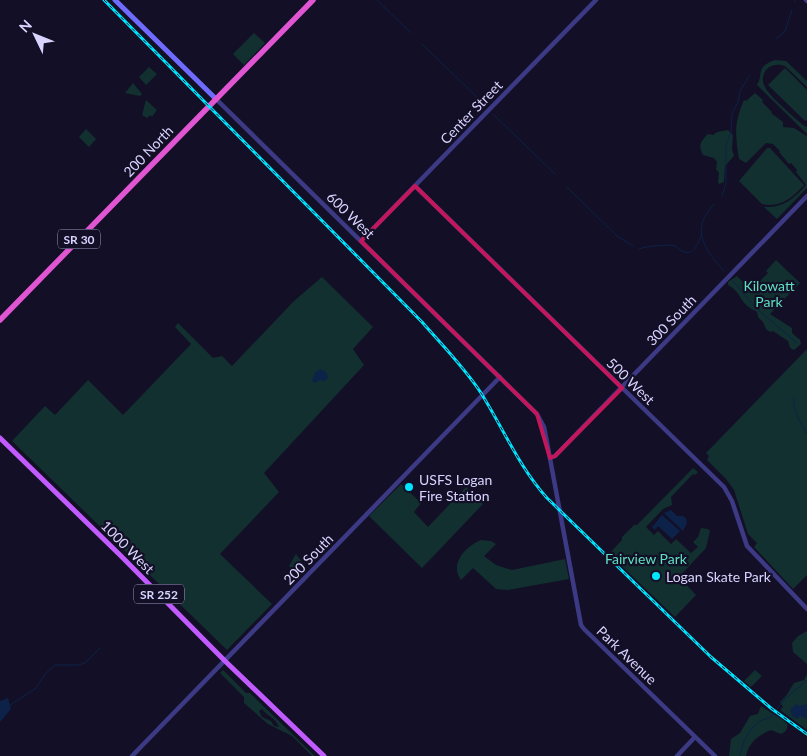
<svg xmlns="http://www.w3.org/2000/svg" width="807" height="756" font-family="Lato,sans-serif">
<rect width="100%" height="100%" fill="#130f26"/>
<path fill="#12302f" fill-rule="evenodd" d="M254 33 265 43 244 65 233 54Z
M775 60 786 61 807 81V87L785 66C779 64 772 64 767 69 763 73 761 81 765 87 770 97 794 117 803 125L807 127V134L757 85C764 73 755 67 775 60Z
M149 67 157 74 146 85 139 77Z
M785 68 807 90V120L805 121 768 85Z
M133 83 142 94 140 96 125 93Z
M755 93 763 100 762 102 772 112 771 113 783 122V127L794 128 807 136V188L777 219 764 207C783 208 794 199 806 185L796 172 797 170 791 163 789 164 779 152 780 151 773 144 766 143 746 163 739 159C735 135 734 122 744 100L746 101Z
M146 100 157 110 152 117 150 115 147 118 142 115Z
M86 129 96 139 89 147 79 137Z
M728 130 733 135 732 149 734 156 725 166 724 182 719 184 718 182 719 173 716 169 717 162 714 158 703 155C698 145 700 142 708 134L713 135 717 132Z
M767 148H770L804 185C792 198 781 208 762 204L739 181Z
M776 260 800 283 770 314 792 328V333L800 340 801 344 794 350 790 348 788 341 773 331 770 332 766 329 763 322 758 317 757 312C755 310 752 310 750 308 740 302 740 291 728 285V282L737 276 746 285 748 283 751 285 753 283 756 285 768 273 766 271Z
M322 277 373 327 353 349 364 365 264 473 279 492 220 554 272 604 227 650 12 441 45 406 55 415 88 380 123 415 191 344 175 327 178 323 213 358 222 356 232 366 294 301Z
M807 349V575L793 589 754 547 757 543 748 534 734 490 726 479 707 460 709 456 706 453Z
M693 468 698 472 695 475 693 474 671 497 672 505 663 509 646 527 654 535 658 531 671 544 676 539 691 553 698 547 693 542 698 537 701 528 708 529 710 531 706 548 679 577 696 595 675 617 609 554 622 540V537L634 525H637Z
M401 484 421 503 414 512 428 527 466 487 483 504 422 568 369 516Z
M481 540 491 541 496 544 484 556 496 565 512 570 565 559 569 579 508 590 496 589 473 568 461 580C449 564 466 546 481 540Z
M296 554 306 567 299 576 289 566Z
M807 631V664L793 652 792 643 798 636Z
M223 670 246 693H250L315 756H312L292 736 268 724 244 703V697L220 673ZM262 709C267 716 276 718 279 727L274 726 271 721 262 717 259 711Z
M755 670 762 676 751 687 744 681Z
M807 674V730L780 710 783 707 780 702 786 696 794 683 804 680Z
M761 706 783 720 788 725 786 731 781 734 771 730C759 735 749 742 746 756H729L731 739 740 733 750 716 758 714Z"/>
<path fill="#0c2248" d="M320 369 326 372 328 378 324 381 319 380 316 383 312 381 315 373Z
M671 510 677 516H683L686 518 687 523 683 531 664 513Z
M662 515 680 531 672 539 658 526 655 530 652 527Z
M8 698 11 709 0 722V701Z
M796 704 799 706 807 704V719L800 716 797 719 792 716 790 710Z"/>
<g fill="none" stroke-linecap="round" stroke-linejoin="round">
<path stroke="#0c2248" stroke-width="1" d="M377 0 411 33
M795 2V0
M776 39 785 31 792 10
M422 44 484 104
M494 115 555 174
M567 187 617 236 633 246
M722 196 726 183V144L731 133 732 113 738 102 740 91 749 76
M714 204C710 210 703 217 702 225 698 242 713 259 724 271
M639 249C646 246 669 244 675 246 678 247 679 250 682 251 693 257 698 244 701 236
M733 281 756 308 797 343
M794 398C792 411 801 423 807 434
M9 706 36 688 46 673 55 665H78L85 663 100 648
M740 756 744 741 751 729 760 721 771 717 783 701 807 680"/>
<path stroke="#3d3a85" stroke-width="4.5" d="M806 0 807 1
M216 99 537 414 544 427 546 437 581 625 584 629 715 756
M415 186 724 487 732 501 747 546 807 609
M361 241 596 0
M550 458 555 456 807 196
M132 756 500 377
M677 756 695 737"/>
<path stroke="#6f6bff" stroke-width="5" d="M115 0 216 99"/>
<path stroke="#c25bff" stroke-width="5" d="M0 438 120 555 225 661 324 756"/>
<path stroke="#e055d1" stroke-width="5.5" d="M0 320 313 0"/>
<g stroke="#00e5ff" stroke-width="3">
<path id="rail" d="M104 0 422 322C442 345 464 367 481 393 503 428 519 467 547 498L711 657 772 709 807 734"/>
</g>
<use href="#rail" stroke="#130f26" stroke-width="1" stroke-dasharray="4" stroke-linecap="butt"/>
</g>
<path fill="none" stroke="#c2185b" stroke-width="4" stroke-linejoin="round" d="M415 186 622 388 555 456 550 458 537 414 361 241Z"/>
<g fill="#00e5ff" stroke="#130f26" stroke-width="2">
<circle cx="409" cy="487" r="5"/>
<circle cx="656" cy="576" r="5"/>
</g>
<g text-anchor="middle" dominant-baseline="central" stroke-width="4.5" stroke-linejoin="round" paint-order="stroke">
<g fill="#130f26" stroke="#9e99be" stroke-width="1">
<rect x="58" y="229.5" width="42" height="19" rx="4"/>
<rect x="134" y="584.5" width="50" height="19" rx="4"/>
</g>
<g font-size="12" font-weight="bold" fill="#d9d4ff">
<text x="79" y="239">SR 30</text>
<text x="159" y="594">SR 252</text>
</g>
<g font-size="14" fill="#d9d4ff" stroke="#130f26">
<text transform="translate(471 112) rotate(-46)">Center Street</text>
<text transform="translate(148 151) rotate(-46)">200 North</text>
<text transform="translate(351 215) rotate(44)">600 West</text>
<text transform="translate(671 320) rotate(-46)">300 South</text>
<text transform="translate(631 381) rotate(44)">500 West</text>
<text transform="translate(128 547) rotate(45)">1000 West</text>
<text transform="translate(308 559) rotate(-46)">200 South</text>
<text transform="translate(627 655) rotate(44)">Park Avenue</text>
</g>
<g font-size="14" fill="#5fe0c0" stroke="#130f26">
<text x="769" y="285">Kilowatt<tspan x="769" dy="16">Park</tspan></text>
<text x="646" y="558">Fairview Park</text>
</g>
<g font-size="14" fill="#d9d4ff" stroke="#130f26" text-anchor="start">
<text x="419" y="479">USFS Logan<tspan x="419" dy="16">Fire Station</tspan></text>
<text x="666" y="576">Logan Skate Park</text>
</g>
</g>
<g transform="translate(35 35) rotate(313)" stroke="#130f26" stroke-width="4" paint-order="stroke">
<path d="M0-4L9 19L0 12L-9 19Z" fill="#d9d4ff"/>
<text y="-8" font-size="14" font-weight="bold" text-anchor="middle" fill="#d9d4ff">N</text>
</g>
</svg>
